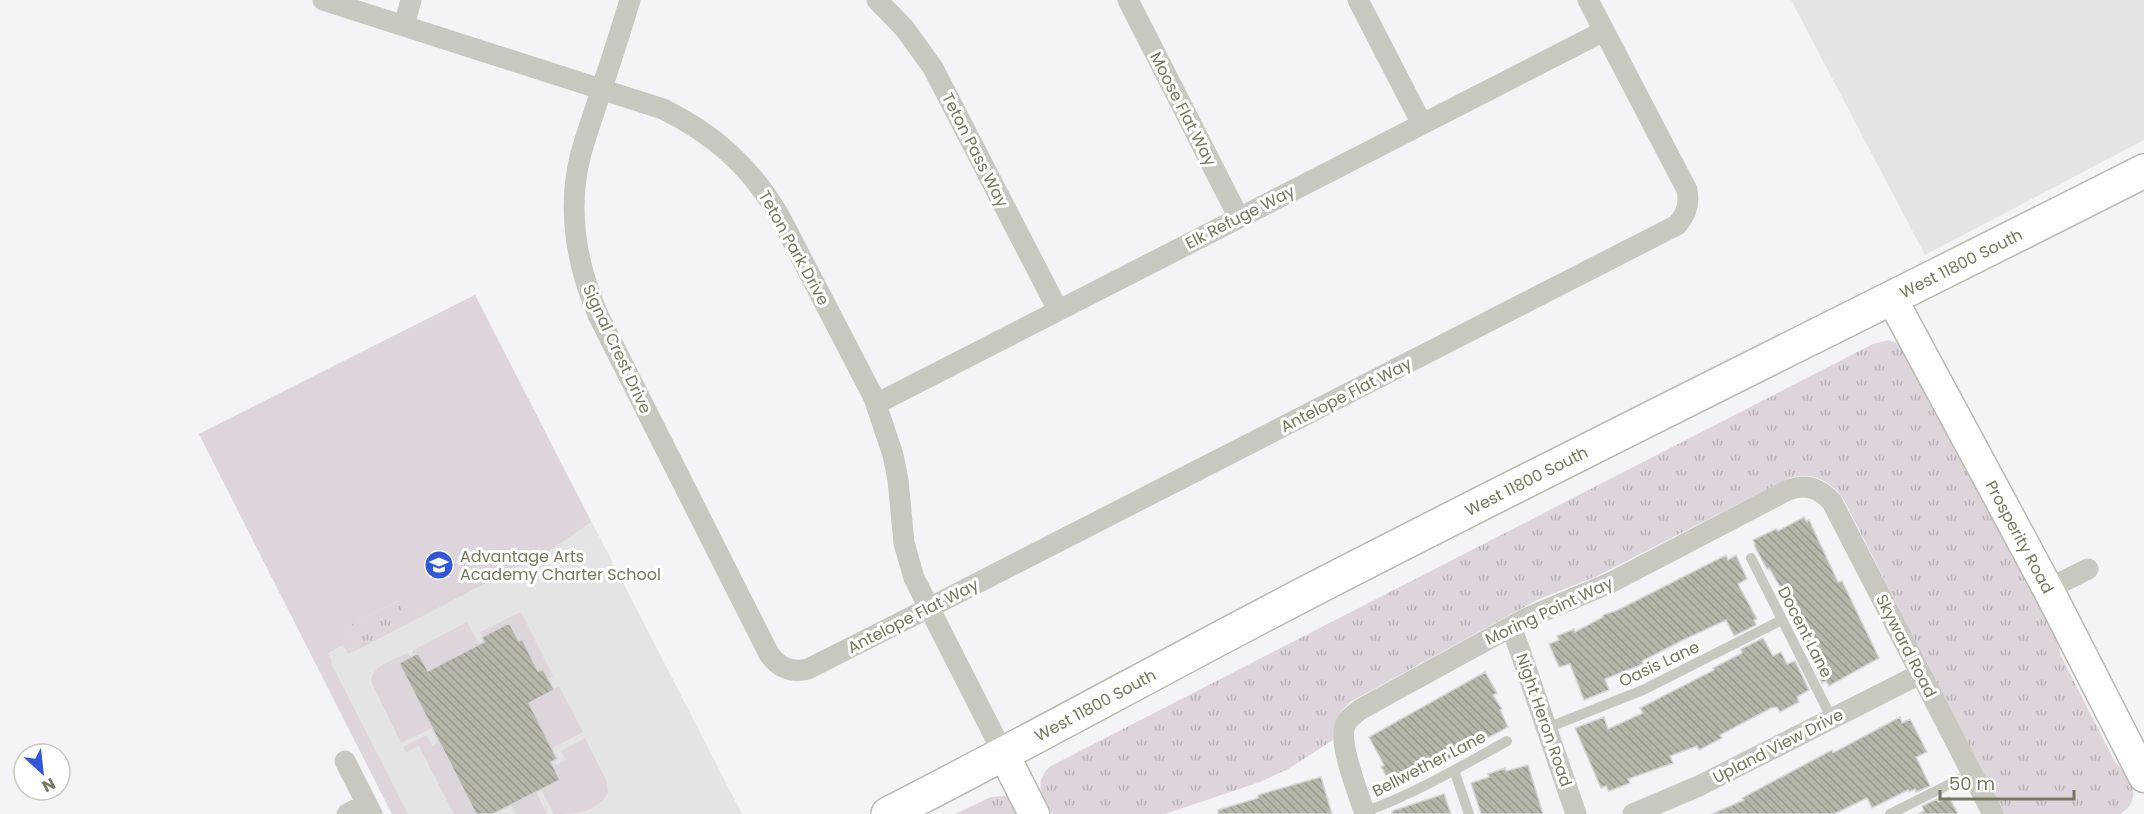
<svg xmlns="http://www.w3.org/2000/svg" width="2144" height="814" font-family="Poppins,sans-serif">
<defs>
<pattern id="park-tufts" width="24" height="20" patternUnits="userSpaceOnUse" patternTransform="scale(1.5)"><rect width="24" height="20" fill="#ddd4dc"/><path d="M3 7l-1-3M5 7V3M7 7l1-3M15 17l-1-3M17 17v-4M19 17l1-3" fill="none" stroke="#b8b1b6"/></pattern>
<pattern id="building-back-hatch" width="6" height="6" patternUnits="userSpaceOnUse" patternTransform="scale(1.5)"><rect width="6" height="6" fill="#b6b5a9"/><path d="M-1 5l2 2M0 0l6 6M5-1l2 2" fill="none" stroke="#99988d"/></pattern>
</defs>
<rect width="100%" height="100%" fill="#f4f3f6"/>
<path fill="#e4e4e4" d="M1791 0H2144V140L1925 255Z
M475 295 742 814H392L199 434Z"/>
<path fill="#ddd4dc" d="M475 295 591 522 555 547 409 623 397 601 347 627 359 649 348 654 343 645 328 653 332 662 331 663 408 814H392L199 434Z
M521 612 553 676 548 679 543 669 538 671 522 640 519 641 509 623 482 637 480 632Z
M467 622 479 644 428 671 419 653 414 655 412 651Z
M408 653 410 657 399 663 432 728 401 743 371 681C373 665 395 659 408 653Z
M559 686 583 732 552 748 529 703Z
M427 735 432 746 439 742 476 814H454L419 746 406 752 403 747Z
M585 738 607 782 608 793C597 813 573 814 554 814L541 789 553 766 566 760 561 751Z
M536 792 547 814H516L511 805Z"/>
<path fill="url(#park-tufts)" d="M1889 340 1901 345 1977 478 2058 642 2060 654 2115 762C2131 778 2144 799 2120 814H2003L1845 502C1833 481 1809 469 1785 480L1597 576 1537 600 1352 701C1338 712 1333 723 1333 740L1288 769 1260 782 1165 814H1052C1043 797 1032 781 1051 766L1873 344Z
M398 601 409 623 359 649 347 627Z
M1007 796 1016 805 1021 814H955L991 797Z"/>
<path fill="url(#building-back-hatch)" stroke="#d6d5d7" stroke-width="1.5" d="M1804 517 1807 522 1809 520 1838 582 1842 581 1879 658 1829 686 1826 681 1822 683 1809 656 1813 654 1785 601 1788 600 1769 568 1767 569 1754 545 1755 544 1753 540 1776 529 1778 531Z
M1726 555 1728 560 1736 555 1747 579 1738 584 1757 619 1754 620 1756 625 1734 636 1726 620 1683 640 1642 661 1643 664 1605 679 1609 690 1584 700 1570 664 1559 667 1549 644 1559 640 1557 636 1574 629 1575 632 1603 617V615L1618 610Z
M509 623 519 641 522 639 538 671 543 669 554 690 529 703 557 759 551 762 560 780 493 814H476L399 663 418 653 428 671 484 642 482 637Z
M1763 638 1773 656 1781 652 1787 664 1795 661 1809 690 1797 697 1799 702 1780 712 1777 707 1771 708 1720 735 1722 738 1699 750 1697 746 1670 756 1673 763 1628 779 1630 783 1609 791 1606 786 1601 788 1575 728 1604 717 1608 729 1643 713 1640 708 1714 670 1713 668 1742 653 1741 649Z
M1485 672 1497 693 1493 695 1502 709 1500 710 1508 727 1394 789 1381 767 1384 765 1369 737Z
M1900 717 1902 723 1910 719 1927 752 1916 757 1930 786 1916 792 1915 789 1909 792 1908 790 1872 808 1867 798 1834 814H1712L1744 800 1742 798 1832 750 1833 753Z
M1528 765 1543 814H1481L1471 783 1489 777 1488 774 1505 768 1506 771Z
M1321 777 1332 814H1218V810L1258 798V795Z
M1444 794 1451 814H1392V811Z
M1949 797 1958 814H1918L1924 811 1922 806 1937 799 1938 802Z"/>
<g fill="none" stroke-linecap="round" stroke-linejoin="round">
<g stroke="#b9b9af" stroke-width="33">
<g id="secondary">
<path id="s1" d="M1892 299 2048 589 2144 777"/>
<path d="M1004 755 1034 814"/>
</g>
</g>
<g stroke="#b9b9b0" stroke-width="36">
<g id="primary">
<path id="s2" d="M888 814C1029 742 1167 665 1308 592 1585 449 1866 312 2144 171"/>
</g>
</g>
<path stroke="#c8c8c1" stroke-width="10" d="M1751 558 1832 719
M1547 728 1643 690 1782 620
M1454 770 1469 814
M1364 812C1414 794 1460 767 1507 741
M1890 814 1972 773"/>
<path stroke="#c8c8c1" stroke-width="21" d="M323 0 663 109C714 134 751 167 780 217L874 398 893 455 898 480 904 543 914 578 1004 755
M630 0C621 30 611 61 601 91 594 113 586 135 580 157 567 211 577 267 599 317L769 654C779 668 792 673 808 669L909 618 1677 225C1686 215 1690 205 1687 190L1588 0
M877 0 905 29 933 68 1058 310
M1128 0 1239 218
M1358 0 1422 124
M404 26 411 0
M876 404 1604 31
M2048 589 2088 569
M1511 627 1519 648 1576 814
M345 761 372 814
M347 814 366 804
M1365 814C1359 795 1338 744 1345 726 1347 719 1355 714 1361 709L1527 618 1610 583 1786 491C1805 483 1818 487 1832 502L1993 814
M1633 814 1699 786 1920 674"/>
<use href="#secondary" stroke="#fff" stroke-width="30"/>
<use href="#primary" stroke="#fff" stroke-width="33"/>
</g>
<defs>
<g id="school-disc" transform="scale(1.5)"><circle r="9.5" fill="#3057d8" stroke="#fff"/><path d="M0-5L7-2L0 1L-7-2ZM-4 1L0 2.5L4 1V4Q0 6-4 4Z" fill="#fff"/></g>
</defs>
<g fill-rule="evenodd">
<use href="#school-disc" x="439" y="565"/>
</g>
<g text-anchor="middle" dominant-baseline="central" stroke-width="6" stroke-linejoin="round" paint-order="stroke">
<g font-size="16" fill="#77775e" stroke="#fff">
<text transform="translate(1183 109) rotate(63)">Moose Flat Way</text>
<text transform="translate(975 150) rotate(63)">Teton Pass Way</text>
<text transform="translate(1240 217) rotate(-27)">Elk Refuge Way</text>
<text transform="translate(794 248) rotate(61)">Teton Park Drive</text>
<text stroke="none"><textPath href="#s2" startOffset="1206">West 11800 South</textPath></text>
<text transform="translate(617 349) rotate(65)">Signal Crest Drive</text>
<text transform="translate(1346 395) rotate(-27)">Antelope Flat Way</text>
<text stroke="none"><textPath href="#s2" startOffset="720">West 11800 South</textPath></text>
<text stroke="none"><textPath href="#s1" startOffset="270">Prosperity Road</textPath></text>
<text transform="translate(1549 611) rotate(-25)">Moring Point Way</text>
<text transform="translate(913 616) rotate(-27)">Antelope Flat Way</text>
<text transform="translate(1805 632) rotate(63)">Docent Lane</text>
<text transform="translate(1906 646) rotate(63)">Skyward Road</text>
<text transform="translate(1659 664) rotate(-25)">Oasis Lane</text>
<text stroke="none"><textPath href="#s2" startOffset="234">West 11800 South</textPath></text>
<text transform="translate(1544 720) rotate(71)">Night Heron Road</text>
<text transform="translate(1778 746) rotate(-27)">Upland View Drive</text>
<text transform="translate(1429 764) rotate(-27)">Bellwether Lane</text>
</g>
<g font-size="16" fill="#77775e" stroke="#fff" text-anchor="start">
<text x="460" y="556">Advantage Arts<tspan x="460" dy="18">Academy Charter School</tspan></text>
</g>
</g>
<g transform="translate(42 772) rotate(153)"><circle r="28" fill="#ffffff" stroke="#c9c9bf" stroke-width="1.5"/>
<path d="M0-4.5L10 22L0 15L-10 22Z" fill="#3057d8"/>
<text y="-9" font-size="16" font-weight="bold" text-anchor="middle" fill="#77775e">N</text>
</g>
<path d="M1940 790v9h134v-9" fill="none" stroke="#77775e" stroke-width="3"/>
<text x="1949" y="790" font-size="18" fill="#77775e" stroke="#ffffff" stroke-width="4.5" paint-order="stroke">50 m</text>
</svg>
